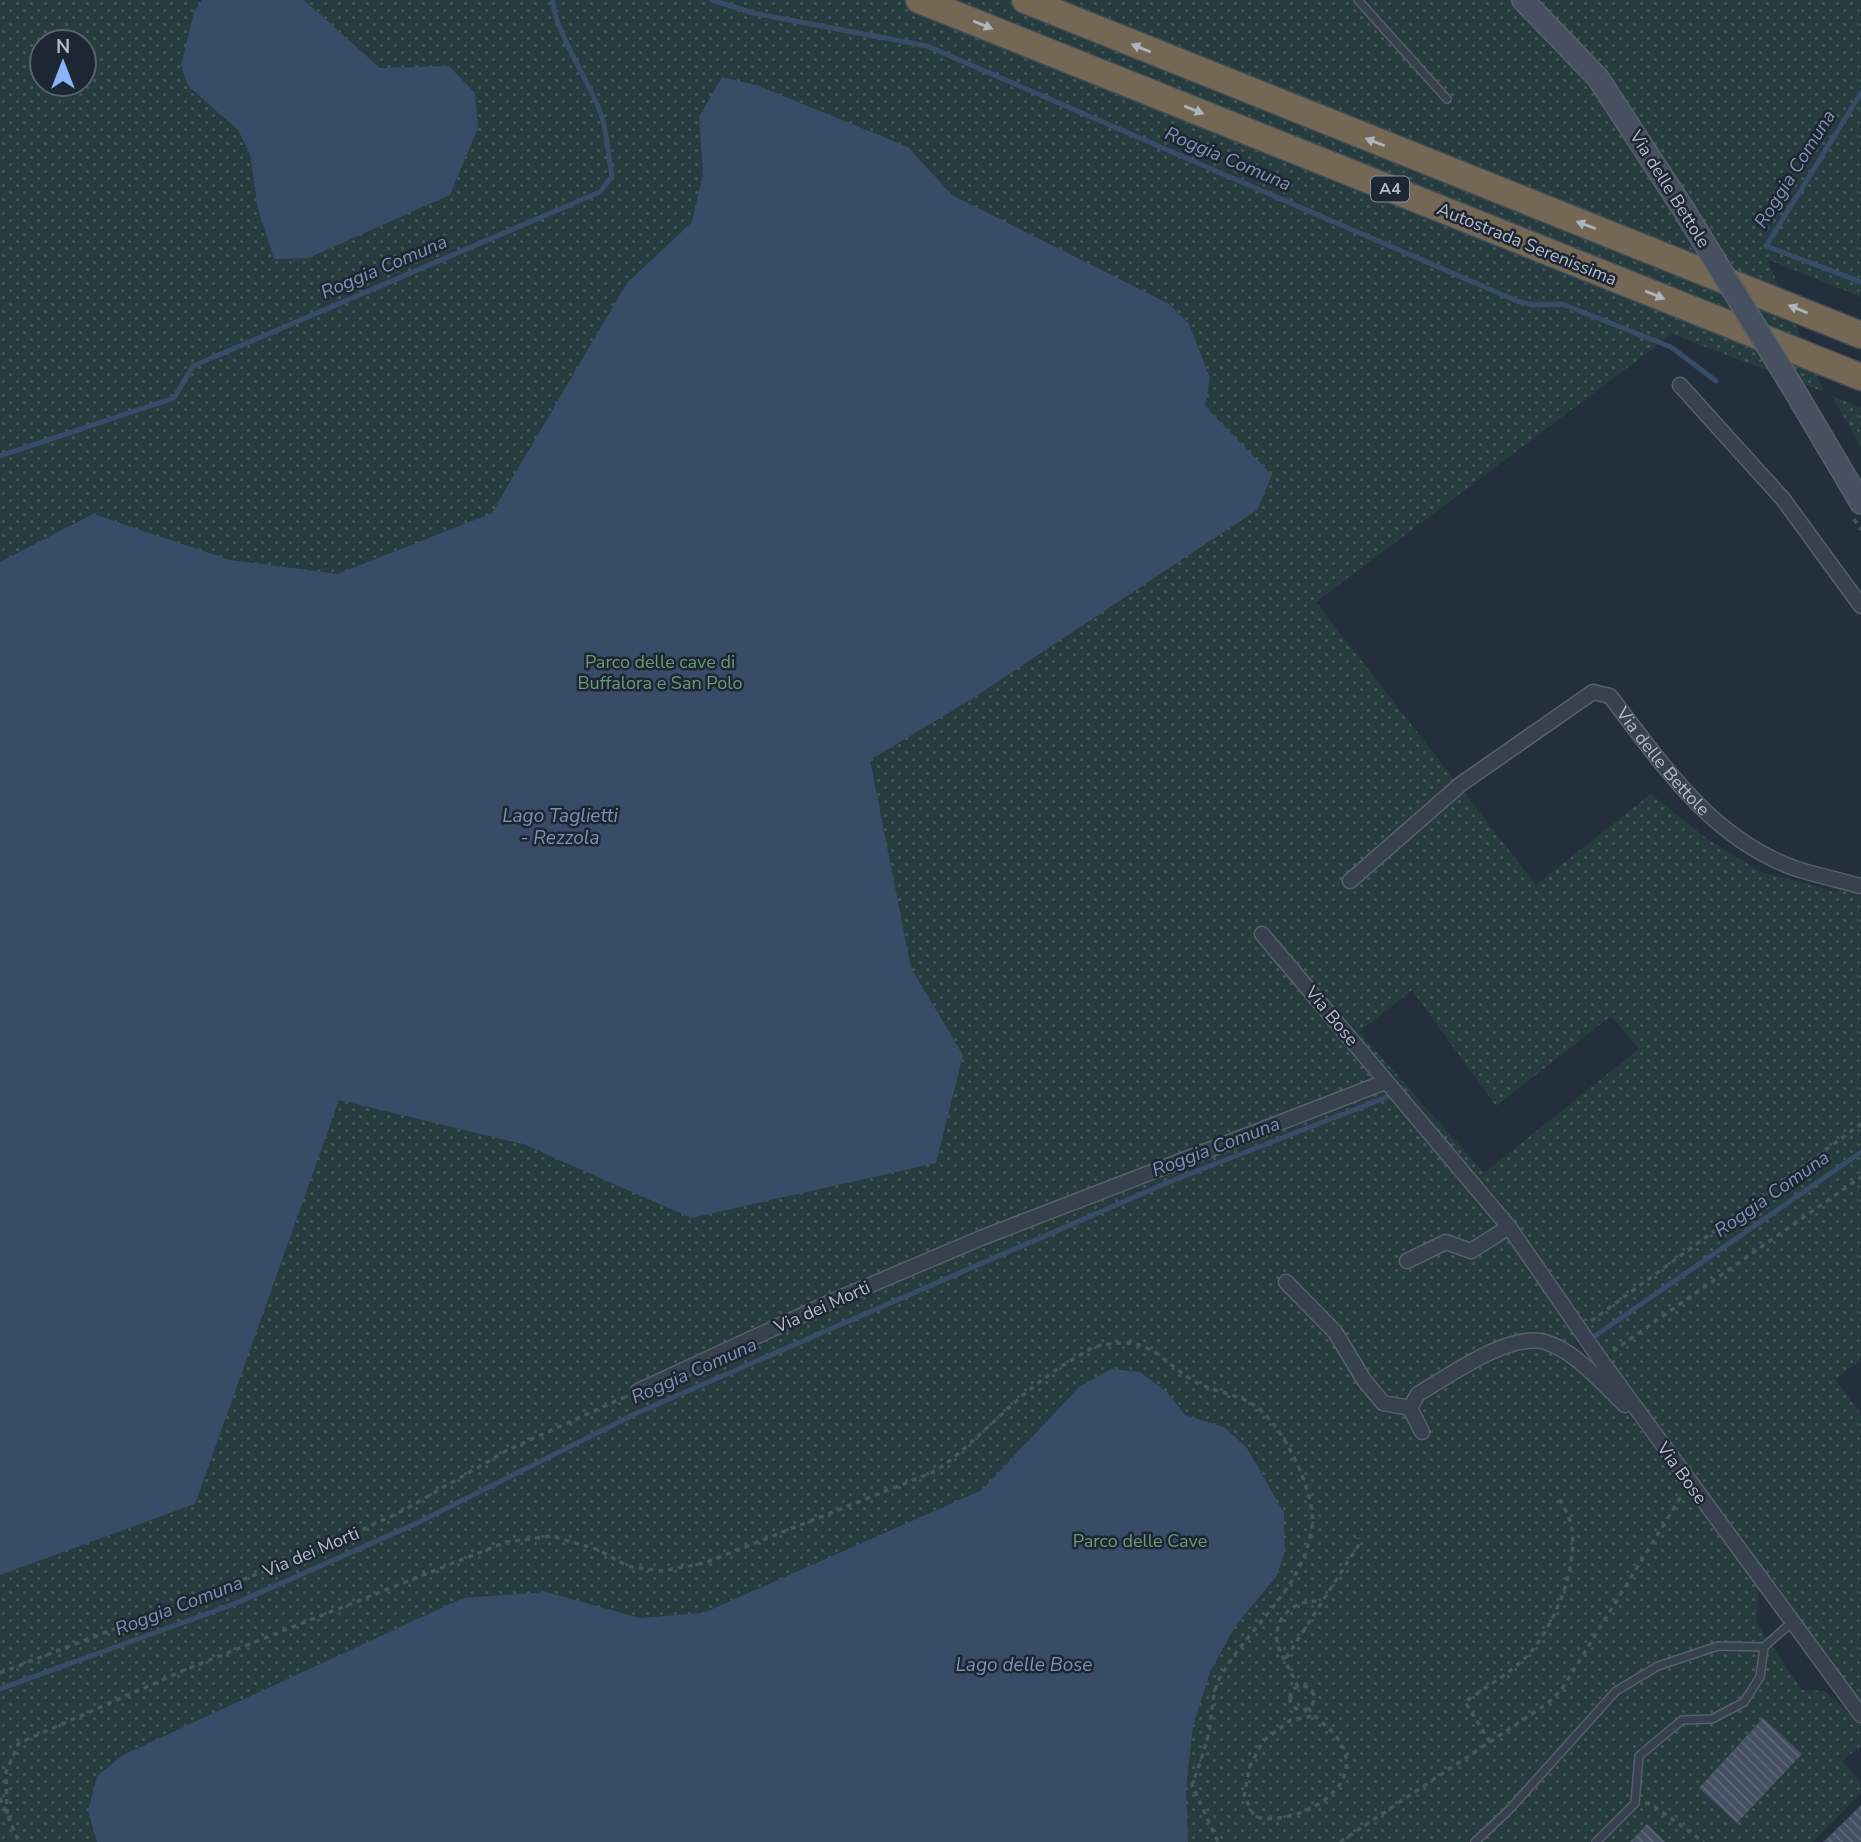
<svg xmlns="http://www.w3.org/2000/svg" width="1861" height="1842" font-family="'Nunito Sans',sans-serif">
<defs>
<pattern id="green-dots" width="8" height="8" patternUnits="userSpaceOnUse" patternTransform="scale(1.75)"><rect width="8" height="8" fill="#263c3f"/><path d="M2 2h.1M6 6h.1" fill="none" stroke="#435659" stroke-width="1.8" stroke-linecap="round"/></pattern>
<pattern id="building-back-hatch" width="6" height="6" patternUnits="userSpaceOnUse" patternTransform="scale(1.75)"><rect width="6" height="6" fill="#455162"/><path d="M-1 5l2 2M0 0l6 6M5-1l2 2" fill="none" stroke="#5d6877"/></pattern>
</defs>
<rect width="100%" height="100%" fill="#242f3e"/>
<path fill="url(#green-dots)" fill-rule="evenodd" d="M0 0H1861V297L1767 259 1824 392 1672 334 1316 602 1536 885 1651 794 1707 839 1761 872 1833 891V894L1840 889 1861 895V1360L1835 1379 1861 1414V1708L1574 1325V1341L1759 1588 1756 1623 1802 1690 1825 1691 1861 1725V1746L1842 1761 1861 1782V1793L1813 1842H0ZM42 42H84V84H42ZM1412 990 1496 1106 1611 1016 1639 1049 1484 1173 1359 1032Z
M1832 396 1861 408V447Z"/>
<path fill="#394c67" d="M202 0H304L380 68 449 66 475 93 478 128 450 195 308 258 274 259 258 209 250 154 238 130 188 86 181 65 194 12Z
M722 77 759 86 908 147 952 195 1169 304 1189 324 1210 378 1205 406 1272 475 1257 510 970 700 870 760 911 968 963 1055 936 1163 691 1218 523 1144 339 1100 195 1504 0 1575V562L93 514 230 560 338 574 492 513 627 283 692 222 703 173 699 117Z
M1111 1369 1140 1372 1167 1392 1185 1415 1224 1427 1247 1448 1284 1513 1285 1552 1276 1577 1236 1625 1210 1672 1193 1726 1186 1788 1188 1842H97L88 1811 97 1776 123 1755 463 1598 546 1592 640 1618 703 1613 982 1490 1079 1387Z"/>
<g fill="none" stroke-linecap="round" stroke-linejoin="round">
<path stroke="#394c67" stroke-width="5" d="M712 0 753 13 927 46 1517 301 1533 305 1562 304 1671 347 1716 381
M1861 93 1766 246 1861 282
M0 456 174 398 193 366 600 192 612 176C608 155 607 130 600 111 589 82 552 25 553 0
M1589 1340 1860 1153
M0 1689 234 1604 415 1524 637 1413 1169 1182 1405 1090"/>
</g>
<path fill="url(#building-back-hatch)" d="M1763 1718 1802 1754 1737 1823 1699 1788Z
M1861 1805V1842H1823L1847 1819Z
M1647 1824 1665 1842H1630Z"/>
<g fill="none" stroke-linecap="round" stroke-linejoin="round">
<g stroke="#565f6c" stroke-width="10">
<path id="lane" d="M1358 0 1447 99
M1475 1842 1509 1810 1616 1691 1658 1666 1718 1646 1764 1647
M1596 1842 1635 1803 1639 1756 1682 1720 1712 1719 1744 1702 1760 1677 1764 1647 1791 1623"/>
</g>
<g stroke="#565f6c" stroke-width="17">
<g id="street">
<path d="M1680 385 1783 499 1861 606"/>
<path id="s1" d="M1350 881 1461 784 1593 692 1610 696C1662 764 1710 837 1794 868 1815 875 1839 880 1861 886"/>
<path d="M1262 934 1509 1227 1600 1359 1861 1715"/>
<path d="M1407 1261 1446 1242 1471 1251 1509 1227"/>
<path d="M1286 1282 1335 1332 1364 1380 1383 1403 1410 1408"/>
<path d="M638 1391 835 1300 981 1238 1385 1082"/>
<path d="M1422 1432 1410 1408 1418 1394C1449 1376 1509 1332 1545 1342 1576 1351 1602 1384 1625 1405"/>
</g>
</g>
<g stroke="#565f6c" stroke-width="24">
<path id="secondary" d="M1523 0 1598 78 1684 210
M1793 388 1861 503"/>
</g>
<g stroke="#434c59" stroke-width="29">
<path id="highway" d="M919 0 1861 377
M1025 0 1861 335"/>
</g>
<path stroke="#44595c" stroke-width="3.5" stroke-dasharray="5 5" stroke-linecap="butt" d="M1854 519 1861 530
M1591 1321 1861 1124
M1613 1351 1861 1177
M1286 1658 1358 1546V1538
M0 1673 322 1549 404 1510 510 1449 625 1397
M1290 1698a12 12 0 1 1 24 0a12 12 0 1 1-24 0Z
M1298 1687C1293 1675 1279 1652 1277 1642 1273 1615 1299 1597 1322 1602
M1308 1708C1321 1725 1338 1731 1345 1753 1358 1796 1287 1828 1254 1816L1244 1795 1250 1766 1263 1741 1291 1720 1314 1716
M1490 1742 1465 1702C1484 1688 1509 1674 1526 1657 1554 1629 1582 1560 1570 1521 1567 1512 1562 1504 1558 1496
M0 1798 19 1842
M1645 1803 1651 1804 1704 1842
M7 1814 6 1772 19 1743 187 1669 506 1542 551 1536 599 1550 627 1566 661 1571 705 1563 936 1471C983 1437 1019 1391 1070 1361 1079 1356 1089 1348 1098 1346 1150 1335 1155 1356 1192 1380 1209 1391 1233 1393 1251 1403 1281 1420 1317 1493 1312 1527 1303 1589 1252 1623 1222 1674 1212 1691 1213 1706 1210 1724 1207 1745 1199 1766 1192 1785L1218 1842
M1340 1842 1548 1703 1562 1689 1682 1495"/>
<use href="#lane" stroke="#38414e" stroke-width="7"/>
<use href="#street" stroke="#38414e" stroke-width="14"/>
<use href="#secondary" stroke="#465061" stroke-width="21"/>
<use href="#highway" stroke="#746855" stroke-width="26"/>
<g stroke="#565f6c" stroke-width="24" stroke-linecap="butt">
<path id="secondary-bridge" d="M1684 210 1793 388"/>
</g>
<use href="#secondary-bridge" stroke="#465061" stroke-width="21"/>
</g>
<defs><path id="oneway-solid" d="M-6-.8H1V-3.2L6.5 0L1 3.2V.8H-6Z" transform="scale(1.75)"/></defs>
<g fill="#aeb4bd">
<use href="#oneway-solid" transform="translate(983 25) rotate(22)"/>
<use href="#oneway-solid" transform="translate(1141 48) rotate(-158)"/>
<use href="#oneway-solid" transform="translate(1194 110) rotate(22)"/>
<use href="#oneway-solid" transform="translate(1375 142) rotate(-159)"/>
<use href="#oneway-solid" transform="translate(1586 225) rotate(-159)"/>
<use href="#oneway-solid" transform="translate(1655 295) rotate(22)"/>
<use href="#oneway-solid" transform="translate(1798 309) rotate(-158)"/>
</g>
<g text-anchor="middle" dominant-baseline="central" stroke-width="5" stroke-linejoin="round" paint-order="stroke">
<rect fill="#1d2633" stroke="#878f9c" stroke-width="2" x="1371" y="176.5" width="38" height="25" rx="5"/>
<g font-size="16" font-weight="bold" fill="#b4bcc9">
<text x="1390" y="189">A4</text>
</g>
<g font-size="18" fill="#b4bcc9" stroke="#1d2633">
<text transform="translate(1670 189) rotate(58)">Via delle Bettole</text>
<text transform="translate(1527 244) rotate(22)">Autostrada Serenissima</text>
<text stroke="none"><textPath href="#s1" startOffset="410">Via delle Bettole</textPath></text>
<text transform="translate(1332 1016) rotate(50)">Via Bose</text>
<text transform="translate(822 1307) rotate(-24)">Via dei Morti</text>
<text transform="translate(1682 1473) rotate(54)">Via Bose</text>
<text transform="translate(311 1552) rotate(-23)">Via dei Morti</text>
</g>
<g font-size="18" fill="#6b9a76" stroke="#1d2633">
<text x="660" y="662">Parco delle cave di<tspan x="660" dy="21">Buffalora e San Polo</tspan></text>
<text x="1140" y="1541">Parco delle Cave</text>
</g>
<g font-size="19" font-style="italic" fill="#7c92b1" stroke="#1d2633">
<text transform="translate(1228 159) rotate(23)">Roggia Comuna</text>
<text transform="translate(1795 169) rotate(-58)">Roggia Comuna</text>
<text transform="translate(384 267) rotate(-23)">Roggia Comuna</text>
<text x="560" y="816">Lago Taglietti<tspan x="560" dy="22">- Rezzola</tspan></text>
<text transform="translate(1216 1147) rotate(-21)">Roggia Comuna</text>
<text transform="translate(1772 1194) rotate(-35)">Roggia Comuna</text>
<text transform="translate(694 1371) rotate(-24)">Roggia Comuna</text>
<text transform="translate(179 1606) rotate(-21)">Roggia Comuna</text>
<text x="1024" y="1665">Lago delle Bose</text>
</g>
</g>
<g transform="translate(63 63)"><circle r="33" fill="#1d2633" stroke="#59626f" stroke-width="2"/>
<path d="M0-5L12 26L0 18L-12 26Z" fill="#8ab4f8"/>
<text y="-10" font-size="19" font-weight="bold" text-anchor="middle" fill="#b4bcc9">N</text>
</g>
</svg>
